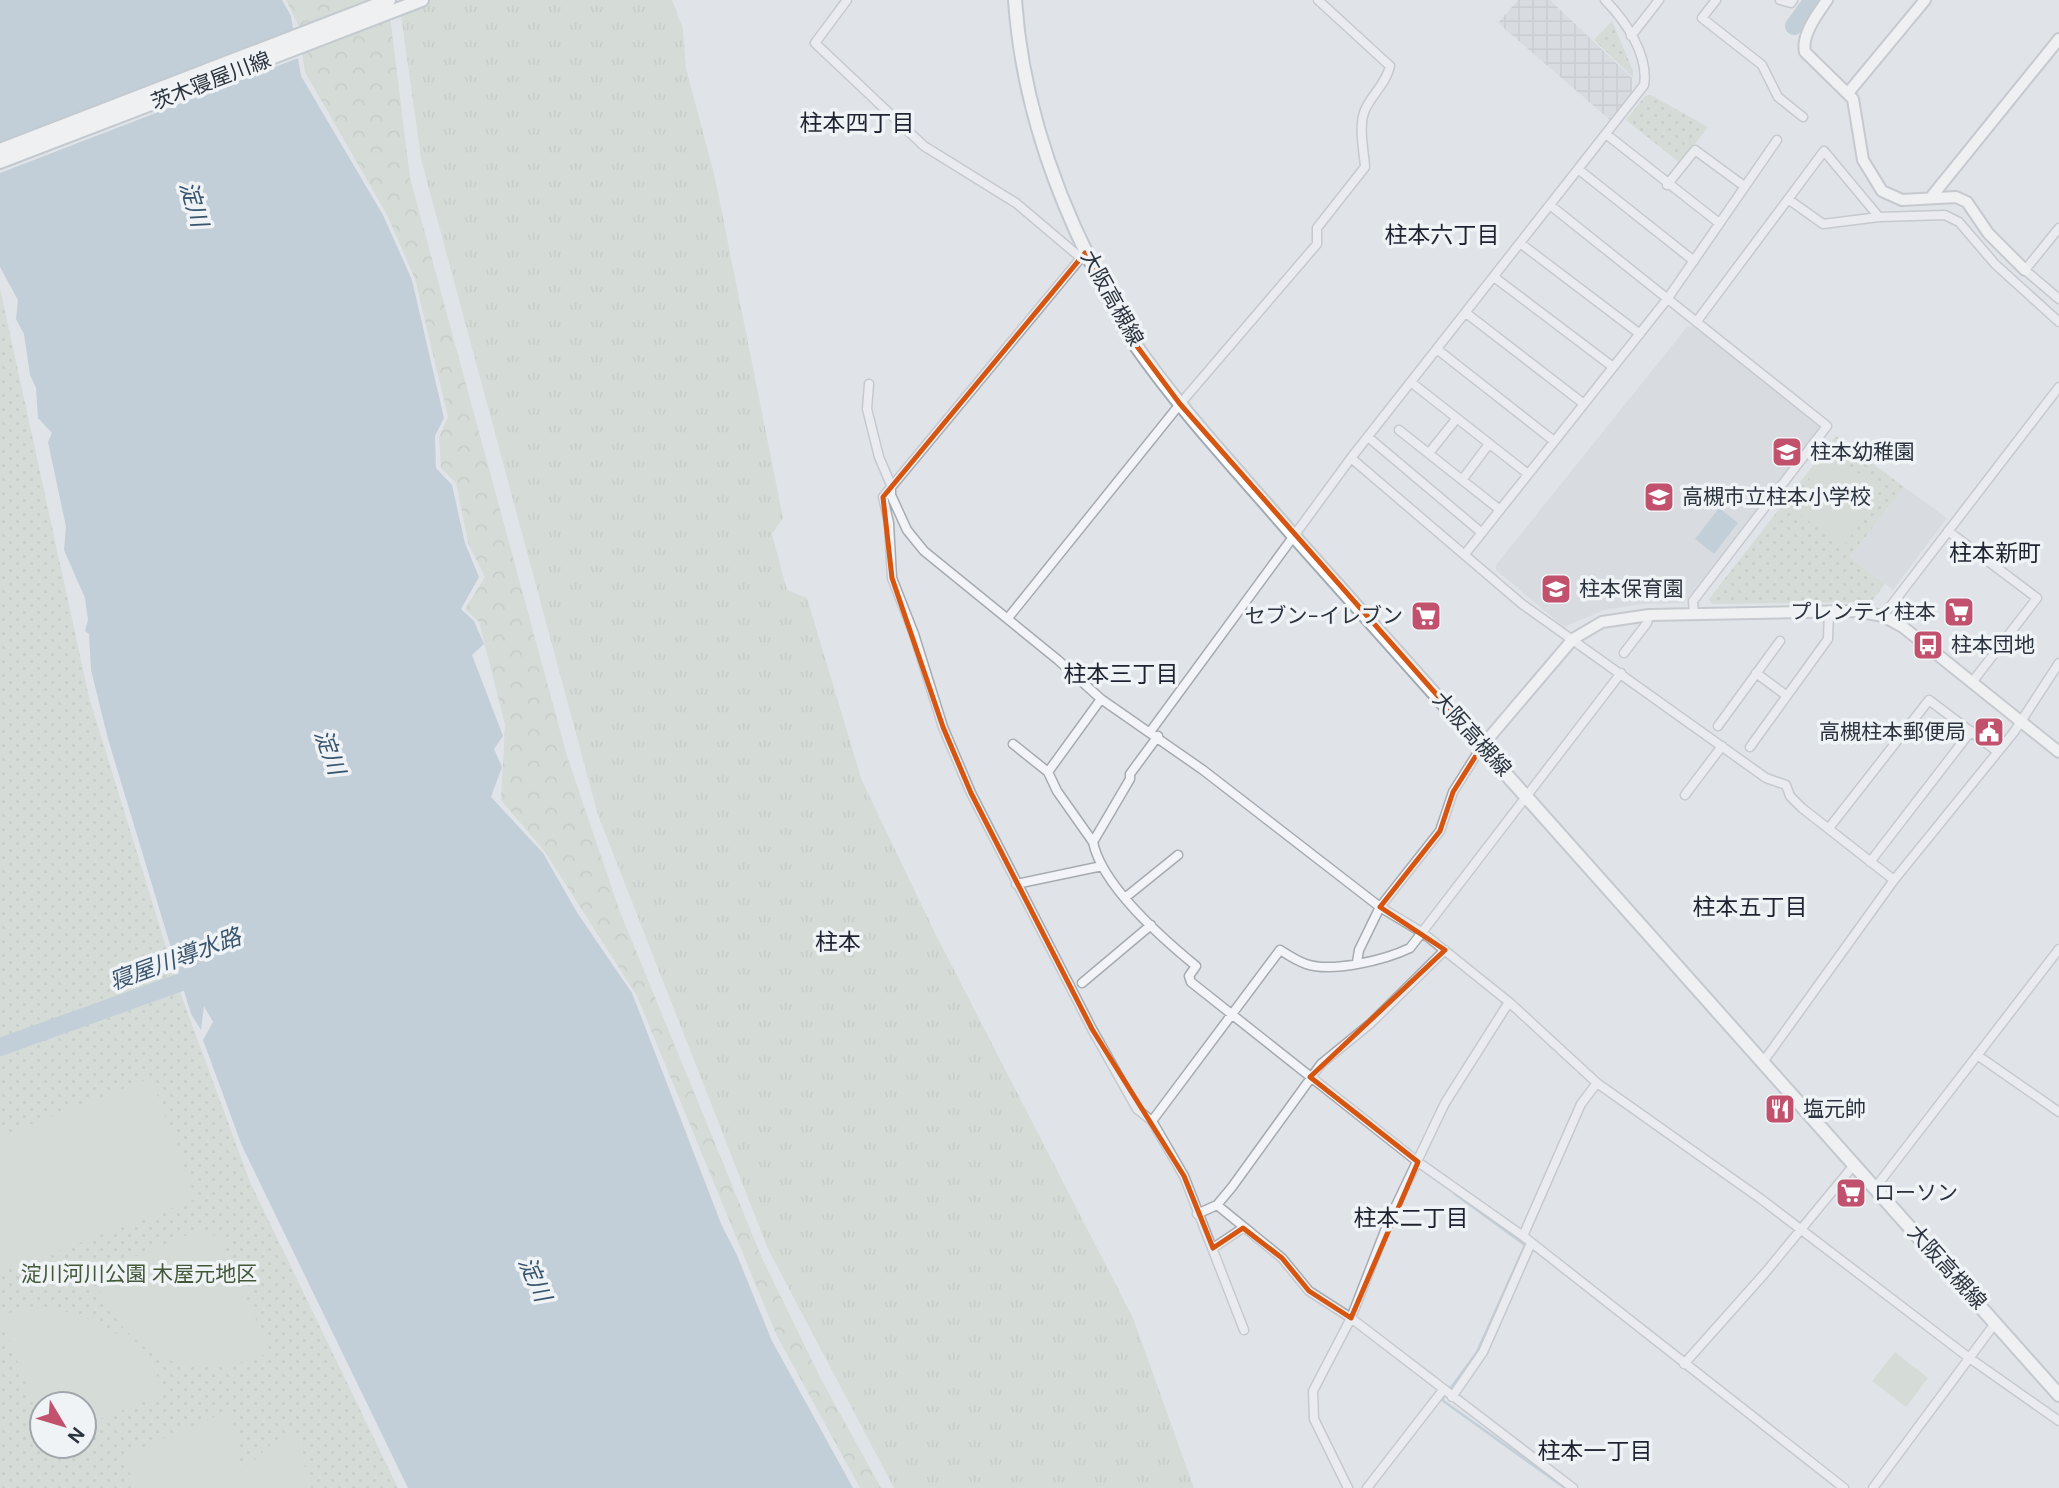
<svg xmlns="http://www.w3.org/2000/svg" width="2059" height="1488" font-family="'DM Sans','Noto Sans JP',sans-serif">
<defs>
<pattern id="industrial-grid" width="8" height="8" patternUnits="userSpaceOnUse" patternTransform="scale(1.75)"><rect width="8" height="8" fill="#cfd3da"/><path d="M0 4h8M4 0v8" fill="none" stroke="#b2b6bc"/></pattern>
<pattern id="grass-tufts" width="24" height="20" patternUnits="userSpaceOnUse" patternTransform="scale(1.75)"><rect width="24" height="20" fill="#c7d1c2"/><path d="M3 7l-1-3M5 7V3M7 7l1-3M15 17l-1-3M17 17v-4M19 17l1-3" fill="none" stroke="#abb4a8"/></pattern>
<pattern id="forest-crowns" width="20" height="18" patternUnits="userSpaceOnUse" patternTransform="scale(1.75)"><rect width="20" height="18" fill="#c7d1c2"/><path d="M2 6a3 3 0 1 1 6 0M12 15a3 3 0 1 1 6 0" fill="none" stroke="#abb4a8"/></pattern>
<pattern id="park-dots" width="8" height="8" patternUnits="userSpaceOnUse" patternTransform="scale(1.75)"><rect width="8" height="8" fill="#c7d1c2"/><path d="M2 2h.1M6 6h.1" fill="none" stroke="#abb4a8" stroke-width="1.8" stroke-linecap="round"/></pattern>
</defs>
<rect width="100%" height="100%" fill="#e0e4e8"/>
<path fill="#cfd3da" d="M1693 326 1819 425V431L1684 603 1642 604 1604 610 1564 627 1496 570V565L1687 327Z
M1904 487 1947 518 1893 590 1850 557Z"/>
<path fill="url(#industrial-grid)" d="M1518 0H1550L1632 78V94L1610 120 1498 23Z"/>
<path fill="url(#grass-tufts)" d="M399 0H672L683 29 686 68 715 178 783 518 772 534 787 590 807 598 862 781 936 935 1133 1318 1194 1488H894L768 1249 598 815 421 159Z"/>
<path fill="url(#forest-crowns)" d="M286 0H388L410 178 567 756 620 912 762 1258 821 1379 881 1488H860L776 1334 637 996 545 852 501 800 505 725 479 622 465 609 485 577 468 543 456 483 441 468 439 437 448 417 415 279 387 215 305 72 298 25Z"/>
<path fill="url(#park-dots)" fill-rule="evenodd" d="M1612 21 1633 71V77L1594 40Z
M1651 95 1708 127 1680 163 1626 120 1645 96Z
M0 288 89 697 179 989 250 1182 398 1488H0ZM42 1404H84V1446H42Z
M1836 436 1904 487 1850 557 1885 584 1871 602 1712 604 1709 599Z"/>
<path fill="#c7d1c2" d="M1829 453 1877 486 1878 502 1842 547 1790 506Z
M151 1078 196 1199 0 1273V1136Z
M202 1229 221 1239 270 1352C190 1389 123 1356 93 1274Z
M50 1308C105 1319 142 1343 167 1393L84 1425V1404H42V1424L0 1316 18 1310Z
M1895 1352 1928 1378 1906 1407 1872 1381Z
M228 1411 237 1433 240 1473 275 1441 294 1429 311 1488H137L122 1456Z"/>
<path fill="#9fb5c5" d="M0 0H282L291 16 301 76 383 215 412 280 444 418 435 436 436 468 452 485 465 543 479 577 461 609 474 621 484 644 472 655 503 736 494 749 502 767 491 797 543 853 578 914 632 993 722 1226 736 1253 772 1341 853 1488H408L242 1146 203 1040 213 1022 204 1006 201 1030 191 1014 108 739 91 670 89 634 85 631 88 620 85 598 64 550 66 527 48 442 52 433 38 418 36 388 30 375 24 334 16 319 18 300 0 267Z
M1719 508 1738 523 1714 554 1695 539Z"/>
<path fill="#e0e4e8" d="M296 29 301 57 0 173V143Z"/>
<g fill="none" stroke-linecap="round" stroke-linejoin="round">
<path stroke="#9fb5c5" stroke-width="2.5" d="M1450 1389 1477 1352 1525 1245 1455 1194
M1446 1395 1442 1400 1565 1488"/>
<path stroke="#9fb5c5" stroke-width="18" d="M1794 26 1813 0
M0 1047 201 975"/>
<g stroke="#a6abb2" stroke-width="11">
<path id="street" d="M847 0 815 43 924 146 1016 203 1081 258
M1716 0 1702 18 1762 65 1778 97 1803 117
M1780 0 1791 3 1793 0
M1631 36 1659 0
M1606 134 1719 223
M1578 169 1694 261
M1667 185 1695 150 1744 186
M1788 199 1823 224 1879 217 1945 215 1959 222 1995 264 2059 322
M1550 205 1827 426 1693 601 1694 613
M2059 228 2025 270 2059 299
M1520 243 1640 334
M1085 253 883 497 889 523 892 578 914 634 943 727 971 793 1092 1029 1137 1109 1152 1121 1184 1176 1244 1330
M1494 277 1613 367
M1466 313 1584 404
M1697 321 1824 151 1879 217
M1438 350 1554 441
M1412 383 1528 474
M869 384 867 409 879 457 891 485V495L907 530 924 551 1058 660 1101 699 1203 770 1380 907 1423 933 1509 1002 1445 1103 1390 1218 1351 1318 1313 1391 1314 1419 1348 1488
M1399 430 1500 510
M1368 437 1482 533
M1429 453 1457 418
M1351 458 1522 604 1766 778 1786 785 1790 796 1802 808 1894 880
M1462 480 1489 444
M1948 531 2037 598 1973 681
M1465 554 1668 298 1777 140
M1883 616 2059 387
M1008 618 1180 404 1317 244V228L1365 167C1364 151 1358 126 1365 110 1372 94 1386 84 1390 66L1318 0
M1624 653 1647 623 1649 615
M1756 673 1787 696
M1718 726 1780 641
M1150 732 1351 458 1644 85C1649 55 1625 20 1605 0
M1158 736 1130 774V779L1093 842C1102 886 1162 938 1196 966L1189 976 1191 982 1418 1162 1523 1236 1844 1488
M1013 744 1048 772 1057 791 1093 842
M1750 747 1828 639 1829 611
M1048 772 1101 699
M1685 795 1722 746
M1829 828 1929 700 1998 752
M1870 862 1971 731
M1016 884 1102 866
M1126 897 1178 855
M1357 962 1359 950 1380 907 1440 831 1453 792 1482 746
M1082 983 1151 925
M1509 1002 1597 1083 1761 1199 1968 1357 2059 1421
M1977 1055 2059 1112
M1763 1062 1894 880 2014 732 2059 663
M1152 1121 1280 950C1288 955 1297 961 1306 964 1332 973 1385 960 1410 948L1621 673
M1875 1188 2059 949
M1217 1205 1282 1258 1309 1291 1351 1318 1573 1488
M1197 1214 1217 1205 1232 1187 1321 1064 1371 1023 1445 950
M1523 1236 1581 1104 1597 1083
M1213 1248 1243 1228
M1684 1364 1765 1273 1854 1165
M1452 1397 1483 1352 1531 1243
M1367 1488 1443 1390
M1873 1488 1996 1322"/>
</g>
<g stroke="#a6abb2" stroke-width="14">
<path id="secondary" d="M1827 0C1818 13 1801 35 1805 52L1853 99 1863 160 1882 191 1902 200 1956 197 1967 202 1988 233 2025 270
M1848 93 1925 0
M1932 196 2059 39
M1482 746 1573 639 1602 622 1649 615 1856 611 1883 616 1903 627 2059 752"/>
</g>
<g stroke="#a1aab2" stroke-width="16">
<path id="primary" d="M1015 0C1022 103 1057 201 1106 291 1115 308 1123 327 1134 343 1181 411 1239 472 1293 535L2059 1395
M0 150 389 0
M0 162 422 0"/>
</g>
<use href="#street" stroke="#f3f4f7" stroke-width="8"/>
<use href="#secondary" stroke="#fff" stroke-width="10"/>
<use href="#primary" stroke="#fff" stroke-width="12"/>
</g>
<path d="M0 0H2059V1488H0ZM1085 253 1133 341 1180 404 1482 746 1453 792 1440 831 1380 907 1445 950 1310 1077 1418 1162 1351 1318 1309 1291 1282 1258 1243 1228 1213 1248 1184 1176 1092 1029 971 793 943 727 892 578 883 497Z" fill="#e0e4e8" fill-opacity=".55" fill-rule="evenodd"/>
<path fill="none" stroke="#d55511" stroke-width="5" stroke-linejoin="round" d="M1085 253 1133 341 1180 404 1482 746 1453 792 1440 831 1380 907 1445 950 1310 1077 1418 1162 1351 1318 1309 1291 1282 1258 1243 1228 1213 1248 1184 1176 1092 1029 971 793 943 727 892 578 883 497Z"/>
<defs>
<g id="school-square" transform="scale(1.575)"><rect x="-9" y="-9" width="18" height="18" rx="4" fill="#c1516d" stroke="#f0f3f6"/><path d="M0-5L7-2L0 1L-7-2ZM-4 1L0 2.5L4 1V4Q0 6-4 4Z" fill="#fff"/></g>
<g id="supermarket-square" transform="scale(1.575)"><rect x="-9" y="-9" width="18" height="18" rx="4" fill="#c1516d" stroke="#f0f3f6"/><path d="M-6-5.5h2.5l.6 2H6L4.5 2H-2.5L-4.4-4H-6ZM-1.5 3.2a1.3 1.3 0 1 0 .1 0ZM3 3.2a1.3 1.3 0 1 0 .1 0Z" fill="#fff"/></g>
<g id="bus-square" transform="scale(1.575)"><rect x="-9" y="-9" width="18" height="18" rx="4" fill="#c1516d" stroke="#f0f3f6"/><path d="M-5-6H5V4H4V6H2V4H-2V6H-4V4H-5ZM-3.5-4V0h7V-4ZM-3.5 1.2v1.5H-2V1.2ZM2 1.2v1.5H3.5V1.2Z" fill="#fff"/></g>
<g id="civic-square" transform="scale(1.575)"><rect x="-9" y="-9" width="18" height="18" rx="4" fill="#c1516d" stroke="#f0f3f6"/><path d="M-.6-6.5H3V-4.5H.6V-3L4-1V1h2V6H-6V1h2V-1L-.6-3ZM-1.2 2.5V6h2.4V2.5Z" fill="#fff"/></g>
<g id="restaurant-square" transform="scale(1.575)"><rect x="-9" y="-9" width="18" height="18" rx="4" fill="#c1516d" stroke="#f0f3f6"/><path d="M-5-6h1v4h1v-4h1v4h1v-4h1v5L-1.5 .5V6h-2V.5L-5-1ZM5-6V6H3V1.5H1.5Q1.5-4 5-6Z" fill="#fff"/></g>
</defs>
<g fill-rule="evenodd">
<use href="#school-square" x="1787" y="452"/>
<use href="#school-square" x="1659" y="497"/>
<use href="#school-square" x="1556" y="589"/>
<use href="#supermarket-square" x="1959" y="612"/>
<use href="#supermarket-square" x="1426" y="616"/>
<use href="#bus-square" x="1928" y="645"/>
<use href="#civic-square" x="1989" y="732"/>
<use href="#restaurant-square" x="1780" y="1109"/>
<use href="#supermarket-square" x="1851" y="1193"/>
</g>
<g text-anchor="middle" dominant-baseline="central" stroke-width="7" stroke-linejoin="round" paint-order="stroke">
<g font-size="21" fill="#2b333e" stroke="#f0f3f6">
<text transform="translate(211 81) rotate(-21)">茨木寝屋川線</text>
<text transform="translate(1112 298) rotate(61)">大阪高槻線</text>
<text transform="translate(1472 734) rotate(48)">大阪高槻線</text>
<text transform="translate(1947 1267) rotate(48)">大阪高槻線</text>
</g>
<g font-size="21" fill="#2b333e" stroke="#f0f3f6" text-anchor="start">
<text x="1810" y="452">柱本幼稚園</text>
<text x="1682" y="497">高槻市立柱本小学校</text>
<text x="1579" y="589">柱本保育園</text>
<text x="1936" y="612" text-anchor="end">プレンティ柱本</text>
<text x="1403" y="616" text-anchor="end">セブン-イレブン</text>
<text x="1951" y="645">柱本団地</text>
<text x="1966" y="732" text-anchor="end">高槻柱本郵便局</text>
<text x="1803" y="1109">塩元帥</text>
<text x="1874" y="1193">ローソン</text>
</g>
<g font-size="21" fill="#425839" stroke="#f0f3f6">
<text x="139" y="1274">淀川河川公園 木屋元地区</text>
</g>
<g font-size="23" fill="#1d242f" stroke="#f0f3f6">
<text x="857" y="123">柱本四丁目</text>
<text x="1442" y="235">柱本六丁目</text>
<text x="1995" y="553">柱本新町</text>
<text x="1121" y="674">柱本三丁目</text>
<text x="1750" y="907">柱本五丁目</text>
<text x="838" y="942">柱本</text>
<text x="1411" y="1218">柱本二丁目</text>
<text x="1595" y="1451">柱本一丁目</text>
</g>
<g font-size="23" font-style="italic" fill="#39556e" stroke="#f0f3f6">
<text transform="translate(194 204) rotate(73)">淀川</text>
<text transform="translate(330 752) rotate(70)">淀川</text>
<text transform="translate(175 959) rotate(-20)">寝屋川導水路</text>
<text transform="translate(535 1279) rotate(66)">淀川</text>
</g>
</g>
<g transform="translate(63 1425) rotate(128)"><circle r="33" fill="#f0f3f6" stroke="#a1a6ac" stroke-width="2"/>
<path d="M0-5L12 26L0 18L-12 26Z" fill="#c1516d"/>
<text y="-10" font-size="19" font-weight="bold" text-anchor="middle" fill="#2b333e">N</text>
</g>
</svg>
